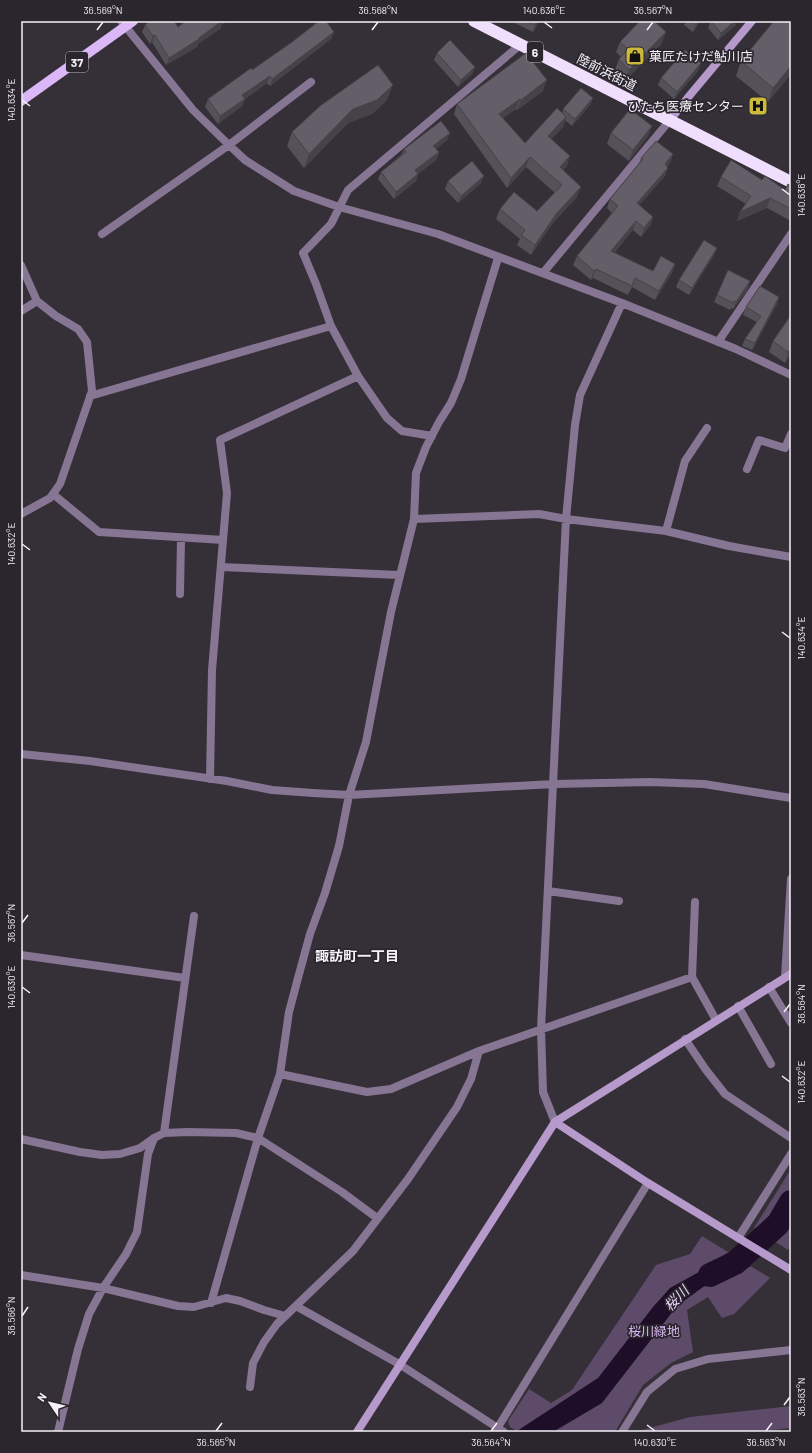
<svg xmlns="http://www.w3.org/2000/svg" width="812" height="1453" font-family="Barlow,'Noto Sans JP',sans-serif">
<rect width="100%" height="100%" fill="#353038"/>
<path fill="#5d4b69" d="M791 1169V1245L788 1250 754 1228Z
M702 1236 770 1278 734 1314 722 1318 708 1297 687 1310 693 1352 671 1363 643 1385 615 1432H518L510 1427 508 1421 529 1389 551 1403 572 1390 656 1265 690 1254Z
M791 1406V1428L756 1432H635L690 1417Z"/>
<path fill="#1e0e28" d="M791 1189V1223L778 1240 761 1232Z
M727 1253 751 1266 734 1275 703 1287 677 1306 602 1403 553 1432 517 1431 598 1378 653 1307 670 1288 708 1267Z"/>
<g fill="none" stroke-linecap="round" stroke-linejoin="round">
<path stroke="#1e0e28" stroke-width="24" d="M710 1275 735 1263 778 1224 791 1202"/>
<path stroke="#877594" stroke-width="8" d="M121 21 193 110 229 145 245 160 294 191 339 207 438 234 622 303 736 349 791 375
M102 234 229 145 311 82
M21 265 37 301 56 316 78 329 87 342 92 391 60 484 50 498 21 514
M543 273 670 120
M21 311 37 301
M718 342 791 234
M90 396 331 326
M432 436 402 431 387 418 358 376 331 326 316 284 303 253 331 224 348 190 520 45
M747 469 759 440 785 448 791 434
M53 494 99 532 223 540
M414 519 539 514 566 519 666 531 729 546 791 557
M666 531 685 461 707 428
M221 567 399 575
M180 594 181 538
M21 754 90 761 227 781 272 790 313 793 349 795 554 784 650 782 704 784 791 798
M210 779 212 670 227 493 220 440 358 376
M548 891 619 901
M21 955 185 978
M692 977 695 902
M785 977 791 879
M769 987 791 1023
M738 1006 771 1064
M685 1039 706 1070 725 1094 791 1138
M280 1074 367 1092 391 1089 479 1051 692 977 716 1020
M555 1122 543 1092 541 1029 566 519 575 425 580 395 622 303
M164 1133 194 916
M21 1139 80 1152 102 1155 120 1154 140 1148 154 1138 164 1133 188 1132 236 1133 258 1138 342 1192 377 1218
M738 1238 791 1154
M21 1275 103 1288 178 1306 194 1307 226 1298 240 1301 264 1310 285 1316
M211 1303 258 1138 280 1074 289 1012 298 978 310 934 325 893 339 846 349 795 366 742 391 612 414 519 416 473 426 447 439 422 451 403 461 379 498 258
M296 1306 399 1364 504 1432
M250 1387 253 1363 264 1342 277 1324 353 1251 408 1179 457 1107 471 1079 479 1051
M58 1432 78 1349 89 1314 103 1288 126 1254 137 1232 148 1154 154 1138
M495 1432 648 1183
M622 1432 647 1392 675 1369 708 1359 791 1350"/>
<path stroke="#b79acc" stroke-width="8" d="M670 120 690 95 752 21
M555 1122 648 1183 791 1270
M357 1432 555 1122 791 974"/>
<path stroke="#dcb7f7" stroke-width="10" d="M21 101 133 21"/>
<path stroke="#f0defd" stroke-width="12" d="M474 21 791 182"/>
</g>
<path fill="#555159" d="M187 21H228L221 25V28L198 44 197 47 166 65 152 42 150 44 142 32 145 25 178 27Z
M511 21H539L533 32Z
M686 21H700L693 32 684 25Z
M711 21H737L736 25 718 40 708 28Z
M334 32 331 39 270 86 267 83 245 99 242 106 218 124 205 107 208 99 252 70Z
M620 42 662 43 625 81 615 70 619 59 621 57 616 52Z
M437 53 475 67 472 74 458 87 434 60Z
M741 61 791 74 768 102 736 76Z
M698 71 674 99 658 85 661 78Z
M543 91 517 110 516 109 503 118 525 143 562 113 563 109 593 98 590 105 572 126 565 120 563 127 551 139 567 166 563 170 577 197 552 224 531 255 517 245 520 239 496 219 500 209 537 211 555 193 526 167 507 188 454 114 457 104Z
M387 100 372 114 348 123 304 168 287 146 292 132Z
M652 126 648 136 629 161 607 144 611 133Z
M450 133 447 140 436 149 439 152 436 160 418 174 416 181 394 199 378 179 381 172 401 155 404 149Z
M673 154 670 163 667 166 665 176 639 205 653 217 650 226 641 237 633 230 614 253 653 271 672 273 655 300 632 287 628 295 593 278 591 280 573 265 577 256 612 213 607 208 610 199 639 163 641 158Z
M721 177 762 180 785 190 791 186V221L767 208 737 221 740 212 746 204 717 186Z
M448 181 481 183 458 203 445 189Z
M717 248 714 255 689 295 676 287 679 280Z
M750 281 748 289 733 309 731 308 730 310 714 302 717 295Z
M779 297 777 304 752 350 742 346 745 339 757 322 743 315 746 307Z
M773 341 791 353 785 363 769 352Z"/>
<path fill="#454248" d="M222 21H228L221 25V28L198 44 197 47 166 65 169 58Z
M537 21H539L533 32 535 25Z
M698 21H700L693 32 696 25Z
M735 21H737L736 25 718 40 721 33Z
M334 32 331 39 270 86 272 79Z
M666 32 662 43 625 81 629 70Z
M155 35 152 42 150 44 153 36Z
M701 63 698 71 674 99 677 92Z
M791 66V74L768 102 773 88Z
M475 67 472 74 458 87 461 80Z
M270 76 267 83 245 99 242 106 218 124 220 116 242 95Z
M547 80 543 91 517 110 521 100Z
M393 85 387 100 372 114 348 123 304 168 309 154 353 109Z
M593 98 590 105 572 126 575 119Z
M520 99 516 109 495 124 499 114Z
M566 117 563 127 545 146 548 136Z
M652 126 648 136 629 161 633 150Z
M450 133 447 140 431 153 433 146Z
M439 152 436 160 413 178 415 170Z
M673 154 670 163 662 173 665 164Z
M570 156 567 166 556 178 560 167Z
M530 157 526 167 507 188 511 178Z
M668 168 665 176 633 212 637 203Z
M418 174 416 181 394 199 396 192Z
M484 176 481 183 458 203 461 196Z
M581 187 577 197 552 224 531 255 535 245 556 214Z
M770 198 767 208 737 221 740 212Z
M653 217 650 226 641 237 644 228Z
M636 221 633 230 607 260 611 251Z
M717 248 714 255 689 295 692 288Z
M675 264 672 273 655 300 659 291Z
M596 269 593 278 591 280 594 271Z
M750 281 748 289 733 309 736 302Z
M779 297 777 304 752 350 755 343Z
M791 348V353L785 363 788 352Z"/>
<path fill="#635e67" stroke="#454248" d="M150 21H174L178 27 186 21H222L199 38V39L169 58 155 35 153 36 145 25Z
M319 21H326L334 32 272 79 270 76 242 95 245 99 220 116 208 99 251 68 252 70 292 42Z
M527 21H537L535 25Z
M640 21H654L666 32 629 70 619 59 628 49 620 42Z
M691 21H698L696 25Z
M711 21H735L721 33Z
M774 21H791V66L773 88 741 61Z
M450 40 475 67 461 80 437 53Z
M685 50 701 63 677 92 661 78Z
M526 53 547 80 521 100 520 99 499 114 525 143 557 108 566 117 548 136 570 156 560 167 581 187 556 214 535 245 521 235 525 230 500 209 514 192 537 211 562 185 530 157 511 178 457 104Z
M378 65 393 85 377 100 353 109 309 154 292 132 320 106Z
M581 88 593 98 575 119 563 109Z
M630 109 652 126 633 150 611 133Z
M441 121 450 133 433 146 439 152 415 170 418 174 396 192 381 172 406 152 404 149Z
M656 141 673 154 665 164 668 168 637 203 653 217 644 228 636 221 611 251 653 271 661 256 675 264 659 291 635 278 632 286 596 269 594 271 577 256 618 206 610 199 643 159 641 158Z
M731 160 762 180 765 176 785 190 788 184 791 186V209L770 198 740 212 751 196 721 177Z
M472 161 484 176 461 196 448 181Z
M704 240 717 248 692 288 679 280Z
M728 270 750 281 736 302 734 301 733 303 717 295Z
M760 286 779 297 755 343 745 339 761 316 746 307Z
M791 315V348L788 352 773 341Z"/>
<path fill="none" stroke="#f5f1f7" stroke-width="1.5" d="M544 22 552 28M97 30 103 22M372 30 378 22M647 30 653 22M22 100 30 106M782 189 790 195M22 544 30 550M782 632 790 638M22 923 28 915M22 987 30 993M784 1012 790 1004M782 1076 790 1082M22 1316 28 1307M784 1405 790 1397M647 1425 655 1431M216 1431 222 1423M491 1431 497 1423M766 1431 772 1423"/>
<defs>
<g id="shop-square" transform="scale(1)"><rect x="-9" y="-9" width="18" height="18" rx="4" fill="#ccb939" stroke="#2b262e"/><path d="M-5-2.5h2.3a2.7 3.5 0 0 1 5.4 0H5L5.5 6h-11ZM-1.5-2.5h3a1.5 2.3 0 0 0-3 0Z" fill="#111"/></g>
<g id="hospital-square" transform="scale(1)"><rect x="-9" y="-9" width="18" height="18" rx="4" fill="#ccb939" stroke="#2b262e"/><path d="M-5-5h3v3.5h4V-5h3V5h-3V1.5h-4V5h-3Z" fill="#111"/></g>
</defs>
<g fill-rule="evenodd">
<use href="#shop-square" x="635" y="56"/>
<use href="#hospital-square" x="758" y="106"/>
</g>
<g text-anchor="middle" dominant-baseline="central" stroke-width="3.5" stroke-linejoin="round" paint-order="stroke">
<g fill="#2b262e" stroke="#b8b4bb" stroke-width="1">
<rect x="527" y="42" width="16" height="20" rx="3"/>
<rect x="66" y="52" width="22" height="20" rx="3"/>
</g>
<g font-size="12" font-weight="bold" fill="#f5f1f7">
<text x="535" y="52">6</text>
<text x="77" y="62">37</text>
</g>
<g font-size="13" fill="#f5f1f7" stroke="#2b262e" text-anchor="start">
<text x="649" y="56">菓匠たけだ鮎川店</text>
<text x="744" y="106" text-anchor="end">ひたち医療センター</text>
</g>
<g font-size="13" fill="#f5f1f7" stroke="#2b262e">
<text transform="translate(607 72) rotate(27)">陸前浜街道</text>
</g>
<g font-size="13" fill="#d6b6ed" stroke="#2b262e">
<text x="654" y="1331">桜川緑地</text>
</g>
<g font-size="14" font-weight="bold" fill="#f5f1f7" stroke="#2b262e">
<text x="357" y="955">諏訪町一丁目</text>
</g>
<g font-size="14" font-style="italic" fill="#ecd2ff" stroke="#2b262e">
<text transform="translate(676 1298) rotate(-46)">桜川</text>
</g>
</g>
<rect width="812" height="1453" fill="none" stroke="#2b262e" stroke-width="44"/>
<g transform="translate(50 1403) rotate(305)" stroke="#2b262e" stroke-width="3" paint-order="stroke">
<path d="M0-3L7 15L0 10L-7 15Z" fill="#f5f1f7"/>
<text y="-6" font-size="11" font-weight="bold" text-anchor="middle" fill="#f5f1f7">N</text>
</g>
<rect x="22" y="22" width="768" height="1409" fill="none" stroke="#f5f1f7" stroke-width="1.5"/>
<g font-size="10" text-anchor="middle" fill="#f5f1f7">
<text x="103" y="14">36.569°N</text>
<text x="378" y="14">36.568°N</text>
<text x="544" y="14">140.636°E</text>
<text x="653" y="14">36.567°N</text>
<text transform="translate(11 100) rotate(-90)" y="4">140.634°E</text>
<text transform="translate(801 195) rotate(-90)" y="4">140.636°E</text>
<text transform="translate(11 544) rotate(-90)" y="4">140.632°E</text>
<text transform="translate(801 638) rotate(-90)" y="4">140.634°E</text>
<text transform="translate(11 923) rotate(-90)" y="4">36.567°N</text>
<text transform="translate(11 987) rotate(-90)" y="4">140.630°E</text>
<text transform="translate(801 1004) rotate(-90)" y="4">36.564°N</text>
<text transform="translate(801 1082) rotate(-90)" y="4">140.632°E</text>
<text transform="translate(11 1316) rotate(-90)" y="4">36.566°N</text>
<text transform="translate(801 1397) rotate(-90)" y="4">36.563°N</text>
<text x="216" y="1446">36.565°N</text>
<text x="491" y="1446">36.564°N</text>
<text x="655" y="1446">140.630°E</text>
<text x="766" y="1446">36.563°N</text>
</g>
</svg>
